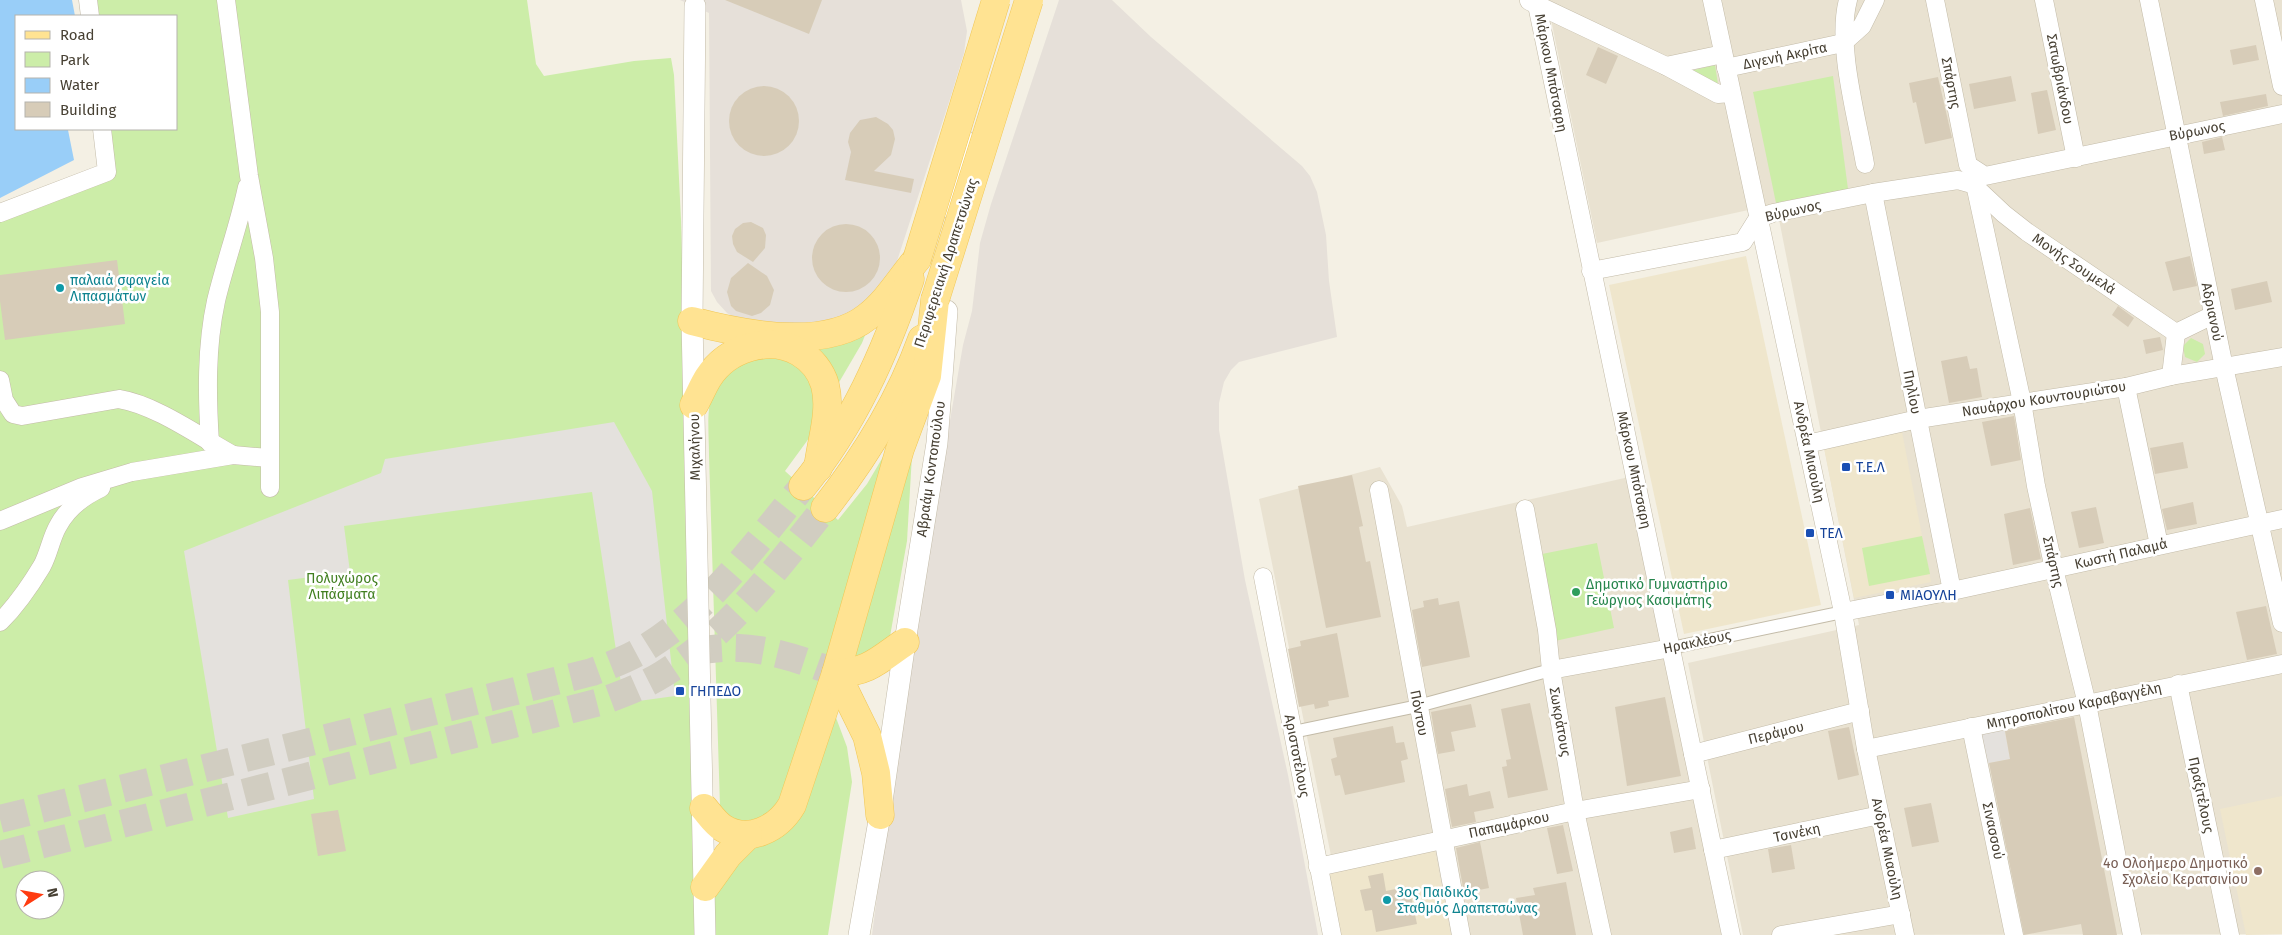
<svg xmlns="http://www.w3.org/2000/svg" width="2282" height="935" font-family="'Fira Sans',sans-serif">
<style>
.residential{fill:#e9e2d1}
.industrial{fill:#e6e0d9}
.education{fill:#efe6cc}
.green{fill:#cceda8;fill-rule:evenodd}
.parking{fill:#e4e1dd}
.water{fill:#99cef8}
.building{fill:#d7ccb8}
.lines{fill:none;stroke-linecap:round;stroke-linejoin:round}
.primary-tunnel{stroke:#d1cdc1;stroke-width:28;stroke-dasharray:28 14;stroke-linecap:butt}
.pedestrian-casing{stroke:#c3bba8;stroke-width:14}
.minor-casing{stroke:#c3bba8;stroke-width:19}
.tertiary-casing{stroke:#c3bba8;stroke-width:22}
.primary-casing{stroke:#f1c755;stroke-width:29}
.pedestrian{stroke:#fff;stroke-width:12}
.minor{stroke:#fff;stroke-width:18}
.tertiary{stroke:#fff;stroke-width:21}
.primary{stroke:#ffe392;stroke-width:28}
.primary-bridge-casing{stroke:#f1c755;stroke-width:29;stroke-linecap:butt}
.primary-bridge{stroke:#ffe392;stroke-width:28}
.culture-dot{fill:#0f9aa8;stroke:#fff;stroke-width:2}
.transit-dot{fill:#1a4fb4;stroke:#fff;stroke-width:2}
.leisure-dot{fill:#2e9e5b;stroke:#fff;stroke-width:2}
.education-dot{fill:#8d6e63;stroke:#fff;stroke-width:2}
.labels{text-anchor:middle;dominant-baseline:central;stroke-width:5;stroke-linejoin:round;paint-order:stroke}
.street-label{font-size:14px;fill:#474033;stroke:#fff}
.culture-label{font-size:14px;fill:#0d838f;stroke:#fff;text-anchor:start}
.transit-label{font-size:14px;fill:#164399;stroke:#fff;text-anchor:start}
.park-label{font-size:14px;fill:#417f20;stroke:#fff}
.leisure-label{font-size:14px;fill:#27864d;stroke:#fff;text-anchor:start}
.education-label{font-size:14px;fill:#785e54;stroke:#fff;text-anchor:end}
</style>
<rect width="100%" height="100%" fill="#f4f0e4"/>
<g class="residential">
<polygon points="1547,0 2282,0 2282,934 1743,935 1688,663 1859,625 1776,204 1597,243"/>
<polygon points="1380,467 1402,506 1407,527 1629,477 1723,935 1347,935 1259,499"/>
</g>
<g class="industrial">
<polygon points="680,0 961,0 967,31 964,53 951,96 897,261 883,289 869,305 826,323 757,324 739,321 727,313 717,302 711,291 709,13"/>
<polygon points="1059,0 1112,0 1151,37 1302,166 1310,176 1317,192 1326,235 1329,281 1337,337 1239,362 1231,370 1224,382 1219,403 1219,430 1245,580 1288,775 1318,935 872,935 884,843 938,490 963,345 972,311 980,243 991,204"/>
</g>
<g class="education">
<polygon points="1746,256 1821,605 1684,634 1609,285"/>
<polygon points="1902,432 1931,582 1854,598 1824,448"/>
<polygon points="2282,796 2282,934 2246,935 2220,809"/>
<polygon points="1435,850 1451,935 1340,935 1328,871"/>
</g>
<g class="green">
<path d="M85 0H527L536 64 544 76 634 61 671 58 674 75 681 220 698 935H0V218L103 168 99 129H176V16H86ZM25 880H55V910H25Z"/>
<polygon points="1715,65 1718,84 1693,71 1694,70"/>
<polygon points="1833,76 1848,189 1776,203 1753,92"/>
<polygon points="871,320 862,343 831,396 814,346"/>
<polygon points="2191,338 2203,344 2205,354 2197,362 2185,357 2183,346"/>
<path d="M764 355 794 362 814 381 815 430 785 471 838 520 867 484 890 445 792 786 769 823 732 822 720 806 709 455C709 425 702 382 734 365 744 361 755 358 764 355Z"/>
<polygon points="912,455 907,541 889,642 853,659"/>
<polygon points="1922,536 1930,574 1869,586 1862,548"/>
<polygon points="1597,543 1614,628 1555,641 1537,555"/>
<polygon points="835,715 847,747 852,782 828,935 710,935 715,880 759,839"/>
</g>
<g class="parking">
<polygon points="614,422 652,491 675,696 624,703 592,492 344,526 350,572 288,580 314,799 228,818 184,551 381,473 385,459"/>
<polygon points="2003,722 2010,759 1984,764 1977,727"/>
</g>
<polygon class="water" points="0,0 72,0 75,16 16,16 16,129 70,129 68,130 74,160 0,198"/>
<g class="building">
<polygon points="725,0 822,0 809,34"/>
<polygon points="2256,45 2259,60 2233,65 2230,50"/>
<polygon points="1598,47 1618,56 1606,84 1586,75"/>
<polygon points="2011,76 2016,101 1974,109 1969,84"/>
<polygon points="1938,77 1952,138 1925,144 1916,102 1913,103 1909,83"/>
<circle cx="764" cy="121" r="35"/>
<polygon points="2047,90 2056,130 2038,134 2031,93"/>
<polygon points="2266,94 2268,106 2223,116 2220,102"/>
<polygon points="876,117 888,124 893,130 895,139 891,155 874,171 914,179 911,193 845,180 851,152 848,142 850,133 860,120"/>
<polygon points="2222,137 2225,150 2204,154 2202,142"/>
<polygon points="751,222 763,228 766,235 765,248 753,262 737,252 733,244 732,236 735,229 743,223"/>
<circle cx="846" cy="258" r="34"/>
<polygon points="2190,256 2197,286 2173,291 2165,262"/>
<polygon points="117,260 125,324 5,340 0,301 0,275"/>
<polygon points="748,263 767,276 774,290 770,305 761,313 752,316 736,311 731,306 727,292 731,278"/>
<polygon points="2267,281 2272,302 2235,310 2231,289"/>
<polygon points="2118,306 2134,318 2128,327 2112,315"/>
<polygon points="2160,337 2163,350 2146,354 2143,340"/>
<polygon points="1967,356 1970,369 1977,368 1982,397 1949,403 1941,361"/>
<polygon points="2014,416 2021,460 1991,466 1982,422"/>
<polygon points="2183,442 2188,468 2155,474 2150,448"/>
<polygon points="1352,475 1363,526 1359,527 1366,562 1370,561 1381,617 1326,628 1298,486"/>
<polygon points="2193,502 2197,524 2167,530 2162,509"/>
<polygon points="2096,507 2104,543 2079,548 2071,512"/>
<polygon points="2030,508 2041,559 2013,565 2004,514"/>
<polygon points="1438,598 1439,605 1459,601 1470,657 1422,667 1412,610 1424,607 1423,601"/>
<polygon points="2266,606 2277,654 2247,660 2236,612"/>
<polygon points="1337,633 1349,697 1328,701 1329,706 1315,709 1314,704 1299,707 1288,649 1301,646 1300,641"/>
<polygon points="1665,697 1681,776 1627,786 1615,707"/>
<polygon points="1530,703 1548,790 1508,798 1502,767 1507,766 1506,760 1511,759 1501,709"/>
<polygon points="1471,704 1476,727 1451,732 1455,751 1438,754 1431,712"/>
<polygon points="2074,717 2117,935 2083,935 2081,924 2024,935 1989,763 2010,759 2005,731"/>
<polygon points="1393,726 1396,743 1404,742 1408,759 1401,761 1405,782 1345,795 1340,775 1335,776 1331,759 1337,757 1333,738"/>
<polygon points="1849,727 1859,775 1838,780 1828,731"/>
<polygon points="1467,784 1469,796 1490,791 1494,808 1474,812 1476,822 1452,827 1445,789"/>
<polygon points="1931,803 1939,842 1912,847 1904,808"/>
<polygon points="338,810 346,851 318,856 311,814"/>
<polygon points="1563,825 1573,871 1557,874 1547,828"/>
<polygon points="1692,827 1696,849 1674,853 1670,832"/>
<polygon points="1480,842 1489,888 1464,893 1456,848"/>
<polygon points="1791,845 1795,869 1772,873 1768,849"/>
<polygon points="1383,873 1386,891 1409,886 1417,924 1376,932 1372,910 1365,911 1360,890 1371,888 1368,876"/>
<polygon points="1566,882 1576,935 1523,935 1516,898 1535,895 1533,888"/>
</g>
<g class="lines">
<g class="primary-tunnel">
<path d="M694 652C745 640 789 655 836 673"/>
<path d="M0 819 592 672C611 665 630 658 647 647 711 607 756 543 803 486"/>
<path d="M0 855 600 702C622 694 644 686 663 674 730 633 776 568 825 508"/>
</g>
<defs>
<g id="pedestrian">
<polyline points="1671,648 1843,612"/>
<polyline points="1293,732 1418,706 1551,670"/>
</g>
<g id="minor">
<polyline points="88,0 90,16"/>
<polyline points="226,0 249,176 264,258 270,312 270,488"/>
<polyline points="1712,0 1843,612 1866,749 1905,935"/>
<path d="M1848 0C1836 45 1857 117 1865 164"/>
<polyline points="1935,0 1968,165 1985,176 2282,114"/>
<polyline points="2044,0 2076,158"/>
<polyline points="2149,0 2224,367 2282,623"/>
<polyline points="2264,0 2282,86"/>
<polyline points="1529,1 1666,66 1718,94 1731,93"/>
<path d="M1537 5C1599 315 1667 625 1731 935"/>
<polyline points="1666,66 1723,54"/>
<polyline points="1726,68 1843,43 1862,26 1875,0"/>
<polyline points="1976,189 2022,402 2036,486 2054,569 2087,704 2132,935"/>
<polyline points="1873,193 1952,591"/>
<polyline points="0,213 107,172 102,129"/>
<polyline points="1591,271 1743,242 1758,218 1773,213 1873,193 1958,180 1972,184 2004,214 2027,232 2176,333 2213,315"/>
<polyline points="2171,376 2176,333"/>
<path d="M0 380 4 400 13 414 22 416 119 399C156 405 200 437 233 455"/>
<polyline points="2126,387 2159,545"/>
<path d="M210 443C207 396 206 347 216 301 225 263 239 225 247 187"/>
<polyline points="1807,444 1918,419 2126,387 2171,376 2282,357"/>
<polyline points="1379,490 1461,935"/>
<polyline points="1525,509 1547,630 1551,670 1575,811 1602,935"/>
<polyline points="0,521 82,487 132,472 233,455 269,458"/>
<polyline points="1263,577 1332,935"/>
<polyline points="1843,612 1952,591 2282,519"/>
<path d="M0 622C16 606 30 586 42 566 49 553 51 538 58 526 67 509 84 496 101 488"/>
<polyline points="1551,670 1671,648"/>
<polyline points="2178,684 2230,935"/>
<polyline points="1971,727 2014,935"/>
<polyline points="1866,749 2282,664"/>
<polyline points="1693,754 1860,711"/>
<polyline points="1713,850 1880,815"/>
<polyline points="1318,867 1575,811 1701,789"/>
<polyline points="1781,935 1901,914"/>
</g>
<g id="tertiary">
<polyline points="695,6 692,321 705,935"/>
<polyline points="954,211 963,139"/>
<polyline points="859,935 880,815 905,642 937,443 947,311"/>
</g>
<g id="primary">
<path d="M692 321C741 334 824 351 867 317 887 302 901 278 917 259"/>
<path d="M694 405C699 396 703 386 708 378 727 348 769 335 799 352 811 359 821 371 825 385 832 412 821 441 818 468"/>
<path d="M803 486C853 425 885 353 910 279"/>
<path d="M825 508C865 457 900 400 922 339"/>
<path d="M704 808C710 815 715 823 723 828 748 844 778 829 792 805L836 673 900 449 927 376 935 300"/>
<path d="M880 815 876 773 867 736 836 673C868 673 880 659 905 642"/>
<polyline points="705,887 728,855 748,835"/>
</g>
</defs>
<use href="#pedestrian" class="pedestrian-casing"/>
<use href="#minor" class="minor-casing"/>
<use href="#tertiary" class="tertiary-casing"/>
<use href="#primary" class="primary-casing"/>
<use href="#pedestrian" class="pedestrian"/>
<use href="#minor" class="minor"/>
<use href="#tertiary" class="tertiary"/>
<use href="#primary" class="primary"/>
<defs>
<g id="primary-bridge">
<polyline points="917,259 996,0"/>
<polyline points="935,300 1029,0"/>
</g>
</defs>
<use href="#primary-bridge" class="primary-bridge-casing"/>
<use href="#primary-bridge" class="primary-bridge"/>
</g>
<g class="culture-dot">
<circle cx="60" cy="288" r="5"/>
<circle cx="1387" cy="900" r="5"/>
</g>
<g class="transit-dot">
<rect x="1841" y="462" width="10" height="10" rx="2.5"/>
<rect x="1805" y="528" width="10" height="10" rx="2.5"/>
<rect x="1885" y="590" width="10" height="10" rx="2.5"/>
<rect x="675" y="686" width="10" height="10" rx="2.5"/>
</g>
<circle class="leisure-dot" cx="1576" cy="592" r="5"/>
<circle class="education-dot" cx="2258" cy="871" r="5"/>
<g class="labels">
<g class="street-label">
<text transform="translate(1785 56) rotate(-12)">Διγενή Ακρίτα</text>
<text transform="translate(1551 73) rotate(79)">Μάρκου Μπότσαρη</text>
<text transform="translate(2060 79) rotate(79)">Σατωβριάνδου</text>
<text transform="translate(1951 83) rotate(79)">Σπάρτης</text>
<text transform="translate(2197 131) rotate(-11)">Βύρωνος</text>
<text transform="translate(1793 211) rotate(-13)">Βύρωνος</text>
<text transform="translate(946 263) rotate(-72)">Περιφερειακή Δραπετσώνας</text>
<text transform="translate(2074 264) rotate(34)">Μονής Σουμελά</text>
<text transform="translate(2212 312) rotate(78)">Αδριανού</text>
<text transform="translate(1912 392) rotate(79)">Πηλίου</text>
<text transform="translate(2044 399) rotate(-9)">Ναυάρχου Κουντουριώτου</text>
<text transform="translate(695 447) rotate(-91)">Μιχαλήνου</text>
<text transform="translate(1809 452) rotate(78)">Ανδρέα Μιαούλη</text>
<text transform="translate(931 469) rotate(-82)">Αβραάμ Κοντοπούλου</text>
<text transform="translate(1634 470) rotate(78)">Μάρκου Μπότσαρη</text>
<text transform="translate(2121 554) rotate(-13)">Κωστή Παλαμά</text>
<text transform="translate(2053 562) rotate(77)">Σπάρτης</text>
<text transform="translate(1697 642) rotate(-12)">Ηρακλέους</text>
<text transform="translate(2074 706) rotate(-12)">Μητροπολίτου Καραβαγγέλη</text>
<text transform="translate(1419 713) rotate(79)">Πόντου</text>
<text transform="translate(1560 722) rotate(80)">Σωκράτους</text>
<text transform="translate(1776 733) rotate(-14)">Περάμου</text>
<text transform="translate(1297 756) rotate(79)">Αριστοτέλους</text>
<text transform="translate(2201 795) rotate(78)">Πραξιτέλους</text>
<text transform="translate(1509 825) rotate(-12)">Παπαμάρκου</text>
<text transform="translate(1993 831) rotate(78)">Σινασσού</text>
<text transform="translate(1797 833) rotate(-12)">Τσινέκη</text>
<text transform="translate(1887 849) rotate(78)">Ανδρέα Μιαούλη</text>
</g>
<g class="culture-label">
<text x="70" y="280">παλαιά σφαγεία<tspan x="70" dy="16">Λιπασμάτων</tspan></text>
<text x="1397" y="892">3ος Παιδικός<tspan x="1397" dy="16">Σταθμός Δραπετσώνας</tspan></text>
</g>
<g class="transit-label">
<text x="1856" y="467">Τ.Ε.Λ</text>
<text x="1820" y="533">ΤΕΛ</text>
<text x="1900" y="595">ΜΙΑΟΥΛΗ</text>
<text x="690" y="691">ΓΗΠΕΔΟ</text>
</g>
<g class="park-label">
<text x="342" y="578">Πολυχώρος<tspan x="342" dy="16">Λιπάσματα</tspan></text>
</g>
<g class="leisure-label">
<text x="1586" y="584">Δημοτικό Γυμναστήριο<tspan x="1586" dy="16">Γεώργιος Κασιμάτης</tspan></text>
</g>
<g class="education-label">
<text x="2248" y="863">4o Ολοήμερο Δημοτικό<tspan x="2248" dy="16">Σχολείο Κερατσινίου</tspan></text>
</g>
</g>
<rect x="15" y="15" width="162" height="115" fill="#ffffff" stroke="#b5b3ad"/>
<rect x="25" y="31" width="25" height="8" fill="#ffe392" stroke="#b5b3ad"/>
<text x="60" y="40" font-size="15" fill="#474033">Road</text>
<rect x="25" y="52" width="25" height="15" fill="#cceda8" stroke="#b5b3ad"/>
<text x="60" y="65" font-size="15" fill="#474033">Park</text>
<rect x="25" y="78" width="25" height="15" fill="#99cef8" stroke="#b5b3ad"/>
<text x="60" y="90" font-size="15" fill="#474033">Water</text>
<rect x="25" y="102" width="25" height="15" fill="#d7ccb8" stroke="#b5b3ad"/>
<text x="60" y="115" font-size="15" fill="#474033">Building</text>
<g transform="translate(40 895) rotate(79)"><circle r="24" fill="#ffffff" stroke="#b5b3ad"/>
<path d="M0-4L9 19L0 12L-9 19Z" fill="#ff3b10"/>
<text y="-8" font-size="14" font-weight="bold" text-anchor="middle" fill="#474033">N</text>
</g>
</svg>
